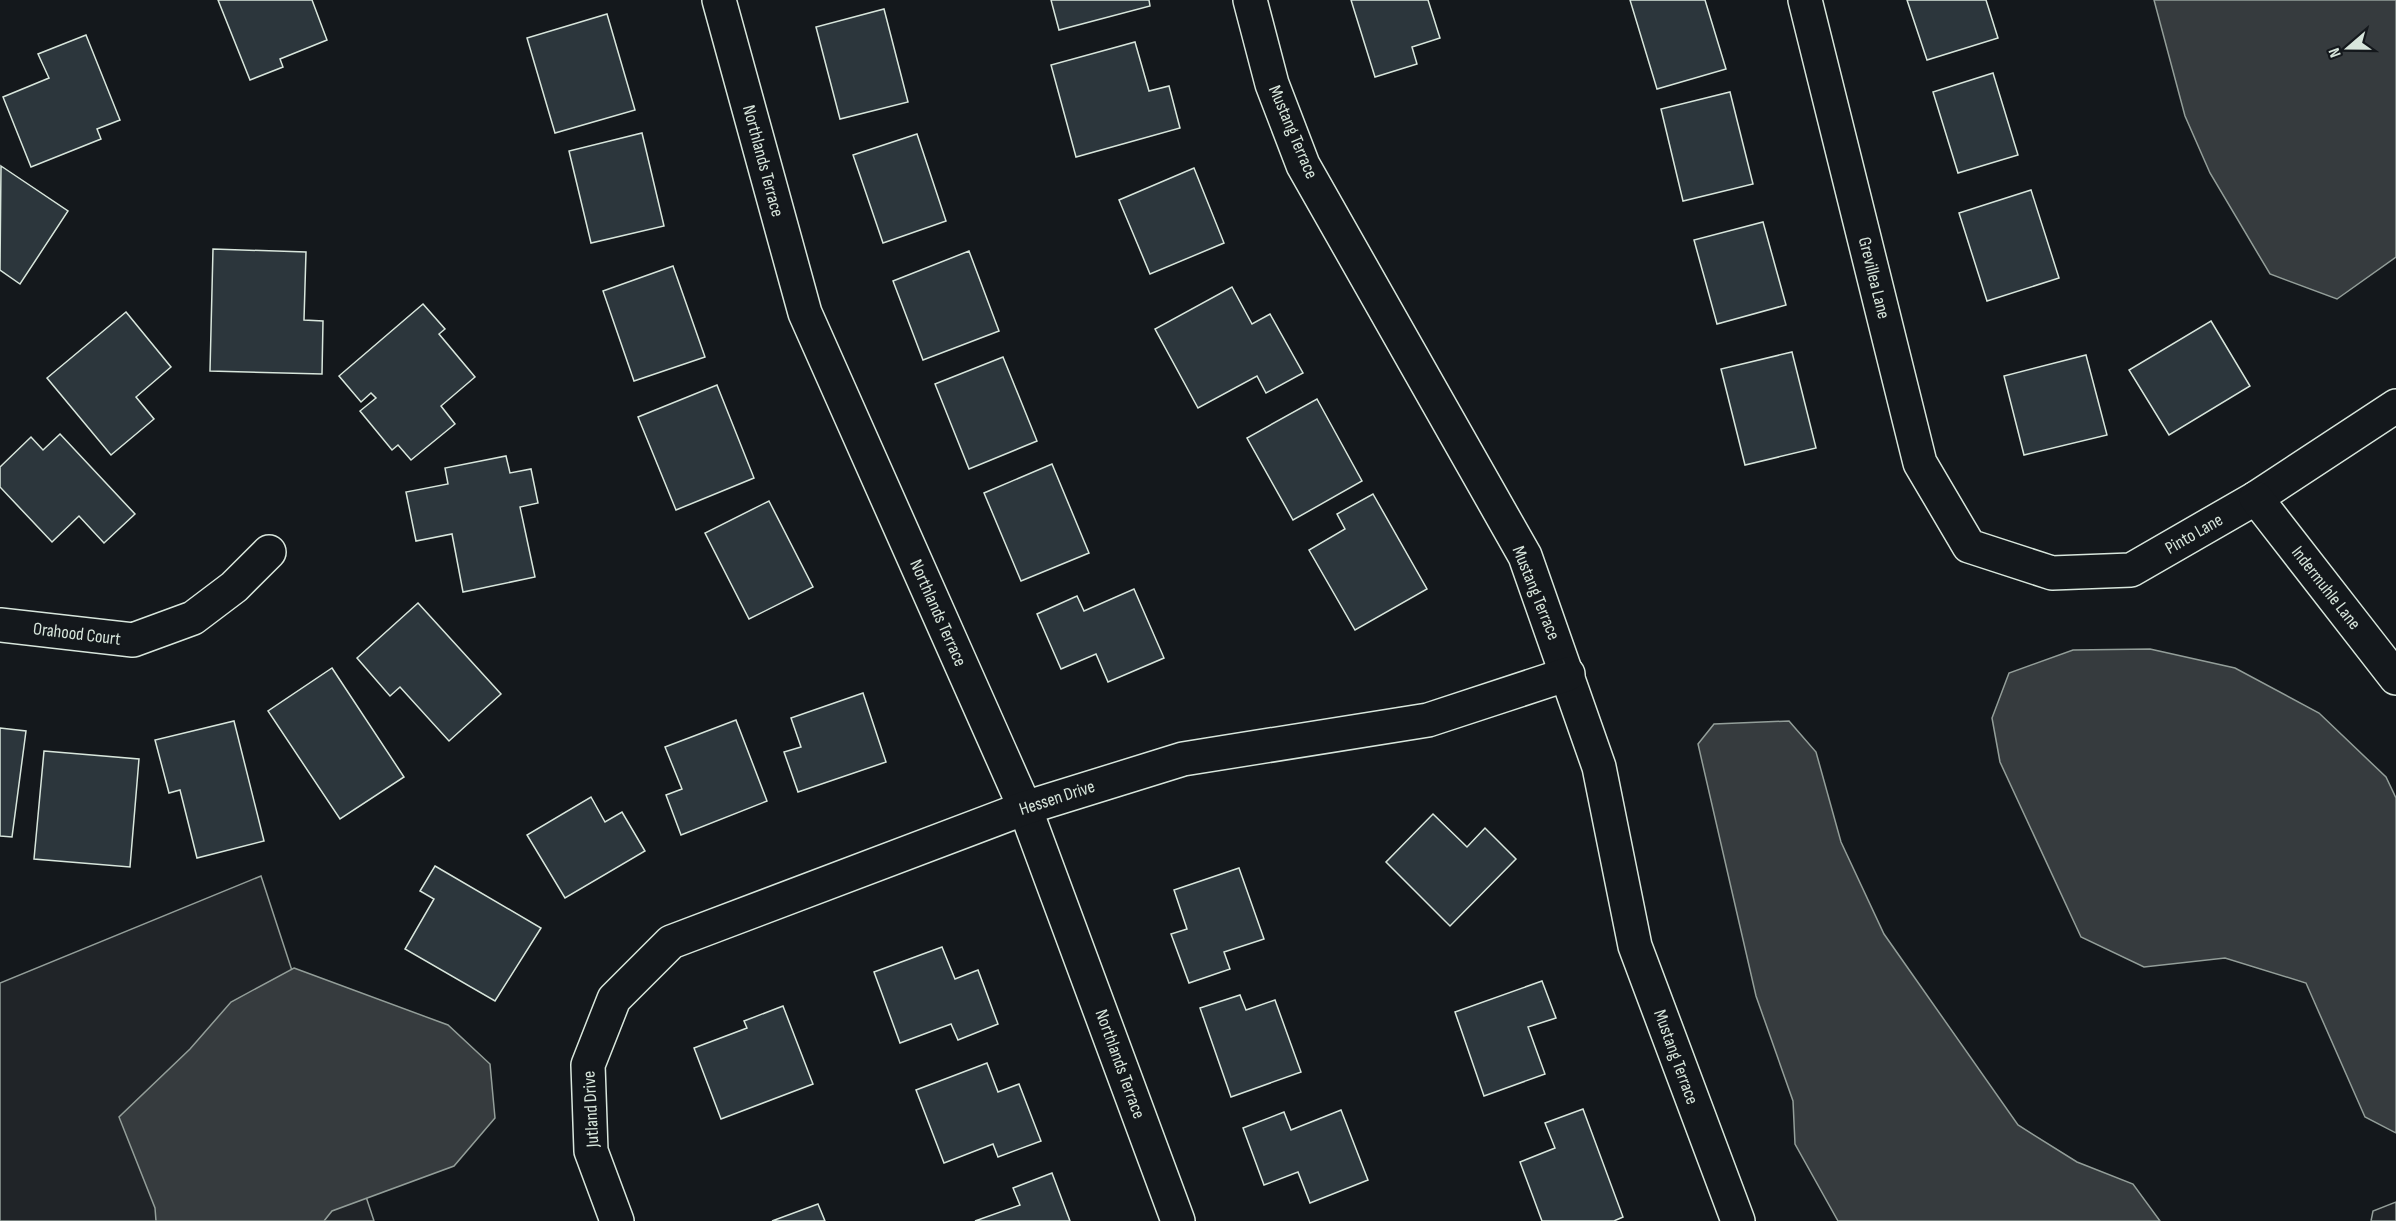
<svg xmlns="http://www.w3.org/2000/svg" width="2396" height="1221" font-family="'Sofia Sans Condensed',sans-serif">
<style>
.green{fill:#202428;stroke:#939e99;stroke-width:1.5}
.water{fill:#363b3e;stroke:#939e99;stroke-width:1.5}
.building{fill:#2c363c;stroke:#d8e6dc;stroke-width:1.5}
.lines{fill:none;stroke-linecap:round;stroke-linejoin:round}
.minor-casing{stroke:#d8e6dc;stroke-width:36}
.minor{stroke:#14181c;stroke-width:33}
.labels{text-anchor:middle;dominant-baseline:central;stroke-width:4.5;stroke-linejoin:round;paint-order:stroke}
.street-label{font-size:18px;fill:#d8e6dc;stroke:#14181c}
</style>
<rect width="100%" height="100%" fill="#14181c"/>
<g class="green">
<polygon points="261,876 374,1221 0,1221 0,983"/>
<polygon points="2396,1202 2396,1221 2371,1221 2373,1211"/>
</g>
<g class="water">
<polygon points="2154,0 2396,0 2396,257 2337,299 2270,274 2210,173 2185,116"/>
<polygon points="2150,649 2235,668 2319,713 2386,777 2396,798 2396,1133 2365,1117 2306,983 2225,958 2144,967 2081,937 2000,762 1992,718 2009,673 2073,650"/>
<polygon points="1789,721 1816,752 1841,842 1884,934 2018,1125 2077,1162 2133,1184 2160,1221 1838,1221 1795,1144 1793,1101 1756,996 1698,744 1714,724"/>
<polygon points="294,968 448,1025 490,1064 495,1118 454,1166 332,1211 324,1221 156,1221 155,1208 119,1117 190,1049 231,1002"/>
</g>
<g class="building">
<polygon points="218,0 312,0 327,40 280,59 283,67 250,80"/>
<polygon points="1051,0 1149,0 1150,6 1059,30"/>
<polygon points="1351,0 1428,0 1440,38 1412,47 1417,64 1375,77"/>
<polygon points="1630,0 1705,0 1726,69 1657,89"/>
<polygon points="1907,0 1986,0 1998,38 1927,60"/>
<polygon points="884,9 908,102 840,119 816,27"/>
<polygon points="607,14 635,110 555,133 527,38"/>
<polygon points="86,35 120,120 97,129 101,139 31,167 3,97 49,78 38,54"/>
<polygon points="1135,42 1149,91 1169,86 1180,128 1076,157 1051,65"/>
<polygon points="1993,73 2018,155 1958,173 1933,92"/>
<polygon points="1730,92 1753,184 1683,201 1661,109"/>
<polygon points="642,133 664,226 591,243 569,151"/>
<polygon points="917,134 946,221 883,243 853,155"/>
<polygon points="1,166 68,211 20,284 0,270"/>
<polygon points="1194,168 1224,243 1150,274 1119,200"/>
<polygon points="2031,190 2059,278 1987,301 1959,213"/>
<polygon points="1763,222 1786,305 1717,324 1694,240"/>
<polygon points="213,249 306,252 304,320 323,321 322,374 210,371"/>
<polygon points="969,251 999,331 923,360 893,281"/>
<polygon points="673,266 705,357 634,381 603,291"/>
<polygon points="1232,287 1252,324 1270,314 1303,373 1266,393 1257,376 1198,408 1155,329"/>
<polygon points="423,304 445,329 439,334 475,377 441,406 455,424 411,460 398,445 392,450 360,411 376,398 371,393 361,402 339,376"/>
<polygon points="126,312 171,367 136,397 154,419 111,455 47,378"/>
<polygon points="2211,321 2250,386 2169,435 2129,370"/>
<polygon points="1792,352 1816,448 1745,465 1721,369"/>
<polygon points="2086,355 2107,435 2024,455 2004,376"/>
<polygon points="1003,357 1037,441 969,469 935,384"/>
<polygon points="717,385 754,478 676,510 638,417"/>
<polygon points="1317,399 1362,481 1293,520 1247,438"/>
<polygon points="60,434 135,514 104,543 79,516 52,542 0,487 0,467 31,437 43,450"/>
<polygon points="506,456 510,473 531,469 538,503 520,507 535,577 463,592 452,534 416,541 406,492 448,484 445,468"/>
<polygon points="1052,464 1089,553 1021,581 984,493"/>
<polygon points="1373,494 1427,589 1355,630 1309,550 1345,529 1337,514"/>
<polygon points="769,501 813,587 749,619 705,533"/>
<polygon points="1134,589 1164,658 1108,682 1096,654 1061,669 1037,614 1077,596 1084,611"/>
<polygon points="418,603 501,694 449,741 400,687 390,696 357,658"/>
<polygon points="332,668 404,777 340,819 268,711"/>
<polygon points="863,693 886,762 798,792 784,752 801,747 791,718"/>
<polygon points="736,720 767,801 681,835 666,795 682,789 665,747"/>
<polygon points="234,721 264,841 197,858 180,790 169,793 155,740"/>
<polygon points="0,728 26,731 12,837 0,836"/>
<polygon points="44,751 139,759 130,867 34,859"/>
<polygon points="591,797 605,822 622,812 645,851 565,898 527,835"/>
<polygon points="1433,814 1467,847 1485,828 1516,859 1450,926 1386,862"/>
<polygon points="435,866 541,928 495,1001 405,949 434,899 420,891"/>
<polygon points="1239,868 1264,939 1224,952 1230,969 1189,983 1171,934 1187,929 1174,890"/>
<polygon points="942,947 955,979 978,970 998,1024 958,1040 951,1024 900,1043 874,972"/>
<polygon points="1542,981 1556,1018 1528,1027 1545,1074 1484,1096 1455,1012"/>
<polygon points="1240,995 1246,1010 1275,1000 1301,1072 1231,1097 1200,1008"/>
<polygon points="783,1006 813,1084 721,1119 694,1048 747,1028 744,1021"/>
<polygon points="987,1063 998,1092 1019,1084 1041,1141 998,1157 993,1144 944,1163 916,1090"/>
<polygon points="1583,1109 1623,1217 1614,1221 1542,1221 1520,1162 1555,1148 1545,1123"/>
<polygon points="1341,1110 1368,1180 1310,1203 1298,1172 1264,1185 1243,1128 1284,1112 1291,1130"/>
<polygon points="1052,1173 1070,1221 975,1221 1020,1205 1013,1188"/>
<polygon points="818,1204 825,1221 772,1221"/>
</g>
<g class="lines">
<defs>
<g id="minor">
<polyline points="719,0 805,313 1025,808 1178,1221"/>
<polyline points="1250,0 1272,84 1303,165 1525,556 1599,767 1635,946 1738,1221"/>
<polyline points="1805,0 1920,463 1969,546 2052,573 2131,570 2256,498 2396,406"/>
<polyline points="2256,498 2396,678"/>
<polyline points="0,625 133,640 193,618 234,587 269,552"/>
<polyline points="617,1221 591,1151 588,1065 614,999 671,942 1025,808 1183,759 1428,720 1568,674"/>
</g>
</defs>
<use href="#minor" class="minor-casing"/>
<use href="#minor" class="minor"/>
</g>
<g class="labels">
<g class="street-label">
<text transform="translate(1293 132) rotate(67)">Mustang Terrace</text>
<text transform="translate(763 161) rotate(75)">Northlands Terrace</text>
<text transform="translate(1874 278) rotate(76)">Grevillea Lane</text>
<text transform="translate(2194 534) rotate(-30)">Pinto Lane</text>
<text transform="translate(2326 588) rotate(52)">Indermuhle Lane</text>
<text transform="translate(1536 593) rotate(68)">Mustang Terrace</text>
<text transform="translate(938 613) rotate(66)">Northlands Terrace</text>
<text transform="translate(77 634) rotate(7)">Orahood Court</text>
<text transform="translate(1057 798) rotate(-18)">Hessen Drive</text>
<text transform="translate(1676 1057) rotate(70)">Mustang Terrace</text>
<text transform="translate(1120 1064) rotate(70)">Northlands Terrace</text>
<text transform="translate(591 1109) rotate(-93)">Jutland Drive</text>
</g>
</g>
<g transform="translate(2348 48) rotate(250)" stroke="#14181c" stroke-width="4.5" paint-order="stroke">
<path d="M0-4.5L10 22L0 15L-10 22Z" fill="#d8e6dc"/>
<text y="-9" font-size="16" font-weight="bold" text-anchor="middle" fill="#d8e6dc">N</text>
</g>
</svg>
